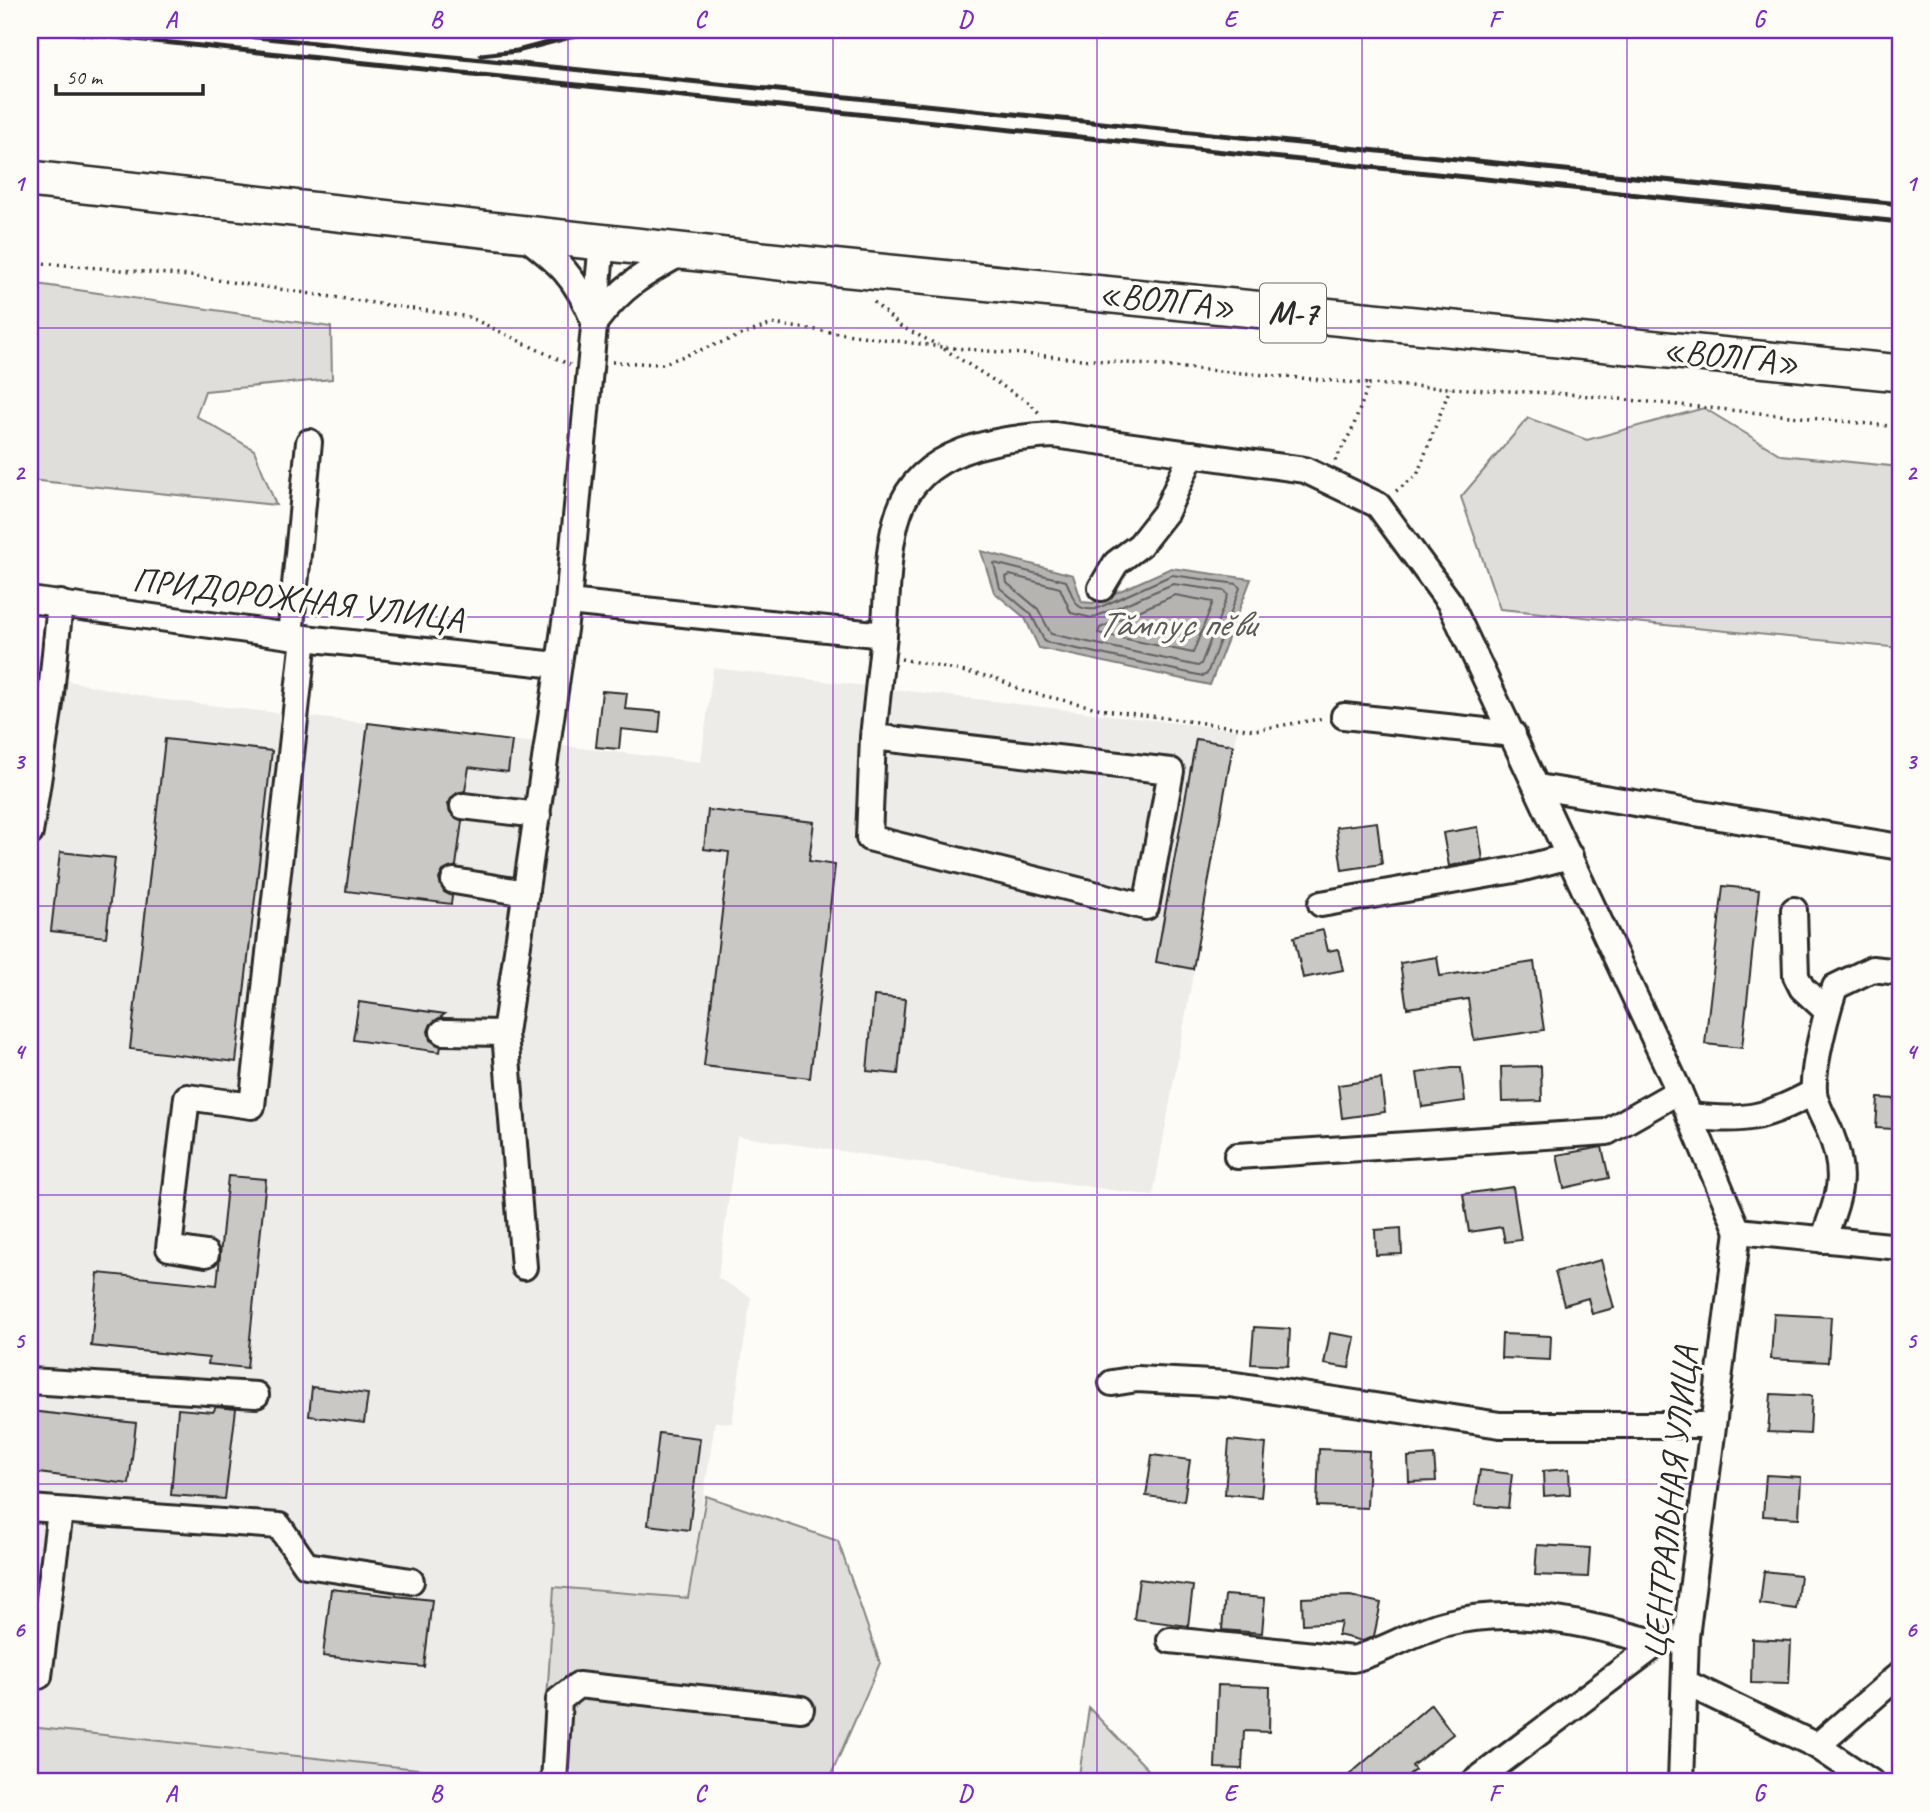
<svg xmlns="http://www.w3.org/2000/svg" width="1930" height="1812" font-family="Caveat,sans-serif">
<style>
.built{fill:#edece8}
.green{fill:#dfdeda;stroke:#858482;stroke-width:2}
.water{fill:#b5b4b1;stroke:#7e7d7b;stroke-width:2}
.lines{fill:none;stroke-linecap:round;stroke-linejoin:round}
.shore{stroke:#626261;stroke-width:2}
.building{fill:#c9c8c4;stroke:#2b2b2b;stroke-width:2}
.minor-casing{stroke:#2b2b2b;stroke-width:30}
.highway-casing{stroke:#2b2b2b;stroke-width:40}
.path{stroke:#2b2b2b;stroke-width:3.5;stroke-dasharray:2 5;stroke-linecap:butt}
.minor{stroke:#fdfcf7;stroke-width:24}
.highway{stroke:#fdfcf7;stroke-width:35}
.rail{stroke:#2b2b2b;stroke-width:5}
.grid{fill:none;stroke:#7b2cbf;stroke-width:2;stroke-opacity:0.55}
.labels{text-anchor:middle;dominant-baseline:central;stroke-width:7;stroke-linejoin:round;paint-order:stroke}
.shield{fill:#fdfcf7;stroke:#6a6a68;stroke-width:2}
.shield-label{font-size:33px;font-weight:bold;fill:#2b2b2b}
.street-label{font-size:35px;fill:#2b2b2b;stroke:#fdfcf7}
.water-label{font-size:37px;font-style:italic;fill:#5b5b5a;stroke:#fdfcf7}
.neatline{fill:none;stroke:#7b2cbf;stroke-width:2.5}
.grid-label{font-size:23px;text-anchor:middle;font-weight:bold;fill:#7b2cbf}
</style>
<rect width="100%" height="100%" fill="#fdfcf7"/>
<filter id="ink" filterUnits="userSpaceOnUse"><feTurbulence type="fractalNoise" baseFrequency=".0143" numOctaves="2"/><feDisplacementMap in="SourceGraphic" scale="14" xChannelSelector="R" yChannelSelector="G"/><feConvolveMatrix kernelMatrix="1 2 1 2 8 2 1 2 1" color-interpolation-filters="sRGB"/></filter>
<g filter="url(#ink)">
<polygon class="built" points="713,668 1237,730 1153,1196 737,1136 718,1278 751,1297 732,1423 715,1422 688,1598 542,1782 30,1727 30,673 157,699 701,762"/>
<g class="green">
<polygon points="30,283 331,327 332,379 205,391 196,416 254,450 276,505 30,480"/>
<polygon points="1704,408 1781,455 1900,467 1900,648 1500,609 1461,497 1528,418 1587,440"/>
<polygon points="706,1496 838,1541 880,1663 828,1782 542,1782 554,1587 688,1598"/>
<polygon points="1089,1708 1160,1782 1078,1782"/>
<polygon points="30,1727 538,1782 30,1782"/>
</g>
<polygon class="water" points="981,551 1073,575 1082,602 1093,603 1171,568 1251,579 1210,685 1039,648 1025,618 994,592"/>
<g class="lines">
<g class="shore">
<path d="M994 563 1066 581C1075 598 1072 611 1096 609L1172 575 1237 584 1240 588 1207 674 1203 676 1045 642 1031 614 1000 588Z"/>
<polygon points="1010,575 1060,588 1071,613 1092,618 1173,584 1225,591 1228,595 1201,664 1198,666 1051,634 1038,609 1007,583 1006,577"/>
<polygon points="1175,595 1213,602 1193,653 1098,633 1100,628"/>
</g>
</g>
<g class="building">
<polygon points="602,691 627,693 625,709 661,712 659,733 621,729 619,749 596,747"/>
<polygon points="368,723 512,741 508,772 469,767 465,791 457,793 448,804 450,812 462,821 456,866 443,871 439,879 444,892 452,896 451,904 346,891"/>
<polygon points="165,739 272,751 236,1062 130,1049"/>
<polygon points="1196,739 1233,745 1193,969 1156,962"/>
<polygon points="708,810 814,822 809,861 835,865 810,1078 704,1066 729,852 704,849"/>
<polygon points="1377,822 1382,864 1342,870 1336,827"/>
<polygon points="1478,827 1483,860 1449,866 1443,833"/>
<polygon points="60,852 115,858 106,937 51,931"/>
<polygon points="1723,886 1759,890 1742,1048 1705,1044"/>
<polygon points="1323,930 1328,951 1338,949 1343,970 1303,978 1294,937"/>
<polygon points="1437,957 1440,976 1534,962 1544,1030 1474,1040 1468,999 1407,1008 1400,963"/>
<polygon points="874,996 905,999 898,1074 867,1071"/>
<polygon points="359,1002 445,1014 431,1024 428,1031 430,1040 441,1046 440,1052 353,1040"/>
<polygon points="1541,1066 1542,1101 1502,1102 1501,1067"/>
<polygon points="1452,1068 1461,1068 1465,1101 1422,1107 1417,1073"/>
<polygon points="1381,1079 1385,1112 1342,1118 1338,1085"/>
<polygon points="1878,1098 1896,1099 1894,1129 1876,1128"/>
<polygon points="1602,1147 1609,1178 1564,1188 1557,1155"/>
<polygon points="228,1176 266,1179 247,1368 208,1364 209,1358 91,1346 98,1273 217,1285"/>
<polygon points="1513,1187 1521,1240 1505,1242 1502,1227 1469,1232 1463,1194"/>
<polygon points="1401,1228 1402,1254 1376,1255 1375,1230"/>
<polygon points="1601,1260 1614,1308 1592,1314 1588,1298 1564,1305 1555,1272"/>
<polygon points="1774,1314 1831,1317 1828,1362 1771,1359"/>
<polygon points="1254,1327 1290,1329 1288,1366 1251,1364"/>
<polygon points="1330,1333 1355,1337 1349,1368 1324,1364"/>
<polygon points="1502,1334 1551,1336 1550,1360 1501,1358"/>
<polygon points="312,1387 368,1394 364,1423 309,1416"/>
<polygon points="1771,1394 1812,1396 1810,1434 1768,1432"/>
<polygon points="216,1407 236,1409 225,1499 171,1495 178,1409 213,1412"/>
<polygon points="30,1411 136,1423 129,1484 30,1472"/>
<polygon points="659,1433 700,1438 689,1530 648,1525"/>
<polygon points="1229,1440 1266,1444 1261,1497 1225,1494"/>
<polygon points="1319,1449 1369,1451 1367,1508 1317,1506"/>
<polygon points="1152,1455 1190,1460 1184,1501 1146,1496"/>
<polygon points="1434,1455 1436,1481 1409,1482 1408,1457"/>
<polygon points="1569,1469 1570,1494 1544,1496 1543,1471"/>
<polygon points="1480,1470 1512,1474 1508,1508 1475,1505"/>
<polygon points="1766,1475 1801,1477 1799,1518 1763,1516"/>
<polygon points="1537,1545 1590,1548 1588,1577 1535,1575"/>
<polygon points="1764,1571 1800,1575 1796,1609 1760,1604"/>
<polygon points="1139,1579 1193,1586 1188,1626 1134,1619"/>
<polygon points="331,1589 432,1600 424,1667 323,1656"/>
<polygon points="1225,1595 1265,1598 1262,1633 1222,1630"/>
<polygon points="1350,1596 1381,1603 1374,1636 1363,1641 1338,1635 1341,1622 1303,1624 1302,1598"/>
<polygon points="1752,1639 1791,1641 1789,1684 1751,1683"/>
<polygon points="1218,1685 1270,1687 1269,1732 1244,1731 1242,1769 1215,1768"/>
<polygon points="1431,1704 1453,1734 1412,1766 1415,1770 1399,1782 1341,1782"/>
</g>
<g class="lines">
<defs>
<g id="minor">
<path d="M522 234C559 262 575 276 593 319"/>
<path d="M595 322C623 285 645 273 685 251"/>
<polyline points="1101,588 1116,563 1140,545 1166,512 1192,454"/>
<polyline points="30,600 304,638 557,665"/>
<path d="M568 602 884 635C888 595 886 550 899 512 920 449 998 438 1054 435L1305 470 1378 505 1450 603 1679 1091 1738 1231"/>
<polyline points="290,636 309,442"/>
<polyline points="1344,716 1513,734"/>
<polyline points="873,737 1171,771 1146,907 869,838 873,737 884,635"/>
<polyline points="1538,787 1900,847"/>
<polyline points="463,806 538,815"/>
<polyline points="30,833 50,704 60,603"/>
<polyline points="454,881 526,893"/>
<polyline points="1321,904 1520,869 1570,856"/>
<polyline points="1794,910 1796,976 1802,988 1827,1011"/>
<polyline points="443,1032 505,1033"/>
<path d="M1689 1116C1746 1122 1764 1119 1814 1092"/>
<polyline points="1237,1156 1607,1132 1679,1091"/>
<polyline points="1738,1231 1900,1247"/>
<path d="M1823 1240C1839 1195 1848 1177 1830 1132 1825 1120 1815 1104 1814 1092 1812 1067 1827 1011 1835 987L1872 969 1900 972"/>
<polyline points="206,1254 169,1248 187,1097 252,1106 304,638"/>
<polyline points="524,1267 505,1033 568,602 602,242"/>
<polyline points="30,1381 256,1395"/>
<polyline points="1112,1383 1137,1379 1229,1384 1500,1425 1712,1425"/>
<polyline points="30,1508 279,1526 306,1565 411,1581"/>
<path d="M1170 1640 1353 1659C1386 1651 1413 1631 1447 1623 1519 1605 1589 1625 1658 1643"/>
<polyline points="39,1676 60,1512"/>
<polyline points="1686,1683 1817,1746 1871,1782"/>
<polyline points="1817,1746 1900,1674"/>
<polyline points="554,1782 559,1700 578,1685 801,1709"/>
<polyline points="1474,1782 1658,1643 1668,1641"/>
<polyline points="1681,1782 1686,1637 1738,1231"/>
</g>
<polyline id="highway" points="30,179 789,263 1900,373"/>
</defs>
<use href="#minor" class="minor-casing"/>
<use href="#highway" class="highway-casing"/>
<g class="path">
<polyline points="30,262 190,276 469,317 570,365"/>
<polyline points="874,302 900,326 938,345"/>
<polyline points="944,349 1031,404 1039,413"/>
<polyline points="612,362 662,364 772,324 942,347 1369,384"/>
<polyline points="1335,461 1352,430 1369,384 1569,394 1900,427"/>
<polyline points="1396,491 1417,475 1450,388"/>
<polyline points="901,659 996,678 1023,691 1106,710 1255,730 1325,718"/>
</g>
<use href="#minor" class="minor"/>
<use href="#highway" class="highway"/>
<g class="rail">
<polyline points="47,30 1900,222"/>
<polyline points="187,30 1900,204"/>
<polyline points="481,55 517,51 597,30"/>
</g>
</g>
</g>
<path class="grid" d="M303 30V1782M568 30V1782M833 30V1782M1097 30V1782M1362 30V1782M1627 30V1782M30 328H1900M30 617H1900M30 906H1900M30 1195H1900M30 1484H1900"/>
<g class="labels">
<rect class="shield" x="1260" y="283.5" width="66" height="59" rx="5"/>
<g class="shield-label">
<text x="1293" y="313">М-7</text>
</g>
<g class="street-label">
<text transform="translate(1167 300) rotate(6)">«ВОЛГА»</text>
<text transform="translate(1731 356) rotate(6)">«ВОЛГА»</text>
<text transform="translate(298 599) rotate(7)">ПРИДОРОЖНАЯ УЛИЦА</text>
<text transform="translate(1670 1503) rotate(-84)">ЦЕНТРАЛЬНАЯ УЛИЦА</text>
</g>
<g class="water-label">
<text x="1176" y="623">Тӑмпуҫ пӗви</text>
</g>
</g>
<rect width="1930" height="1812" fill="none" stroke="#fdfcf7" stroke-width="77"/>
<path d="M56 84v10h147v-10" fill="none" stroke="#2b2b2b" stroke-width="3.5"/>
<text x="66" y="84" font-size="21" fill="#2b2b2b" stroke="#fdfcf7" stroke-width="5" paint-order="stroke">50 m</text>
<rect x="38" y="38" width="1854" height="1735" class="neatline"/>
<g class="grid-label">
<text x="171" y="27">A</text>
<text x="436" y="27">B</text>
<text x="700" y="27">C</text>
<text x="965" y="27">D</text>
<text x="1230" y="27">E</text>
<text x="1494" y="27">F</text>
<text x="1759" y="27">G</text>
<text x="19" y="191">1</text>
<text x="1911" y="191">1</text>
<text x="19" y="480">2</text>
<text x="1911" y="480">2</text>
<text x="19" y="769">3</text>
<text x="1911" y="769">3</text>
<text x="19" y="1059">4</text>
<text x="1911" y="1059">4</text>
<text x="19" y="1348">5</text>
<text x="1911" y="1348">5</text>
<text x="19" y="1637">6</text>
<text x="1911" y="1637">6</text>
<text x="171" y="1801">A</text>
<text x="436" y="1801">B</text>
<text x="700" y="1801">C</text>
<text x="965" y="1801">D</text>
<text x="1230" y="1801">E</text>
<text x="1494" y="1801">F</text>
<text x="1759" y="1801">G</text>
</g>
</svg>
